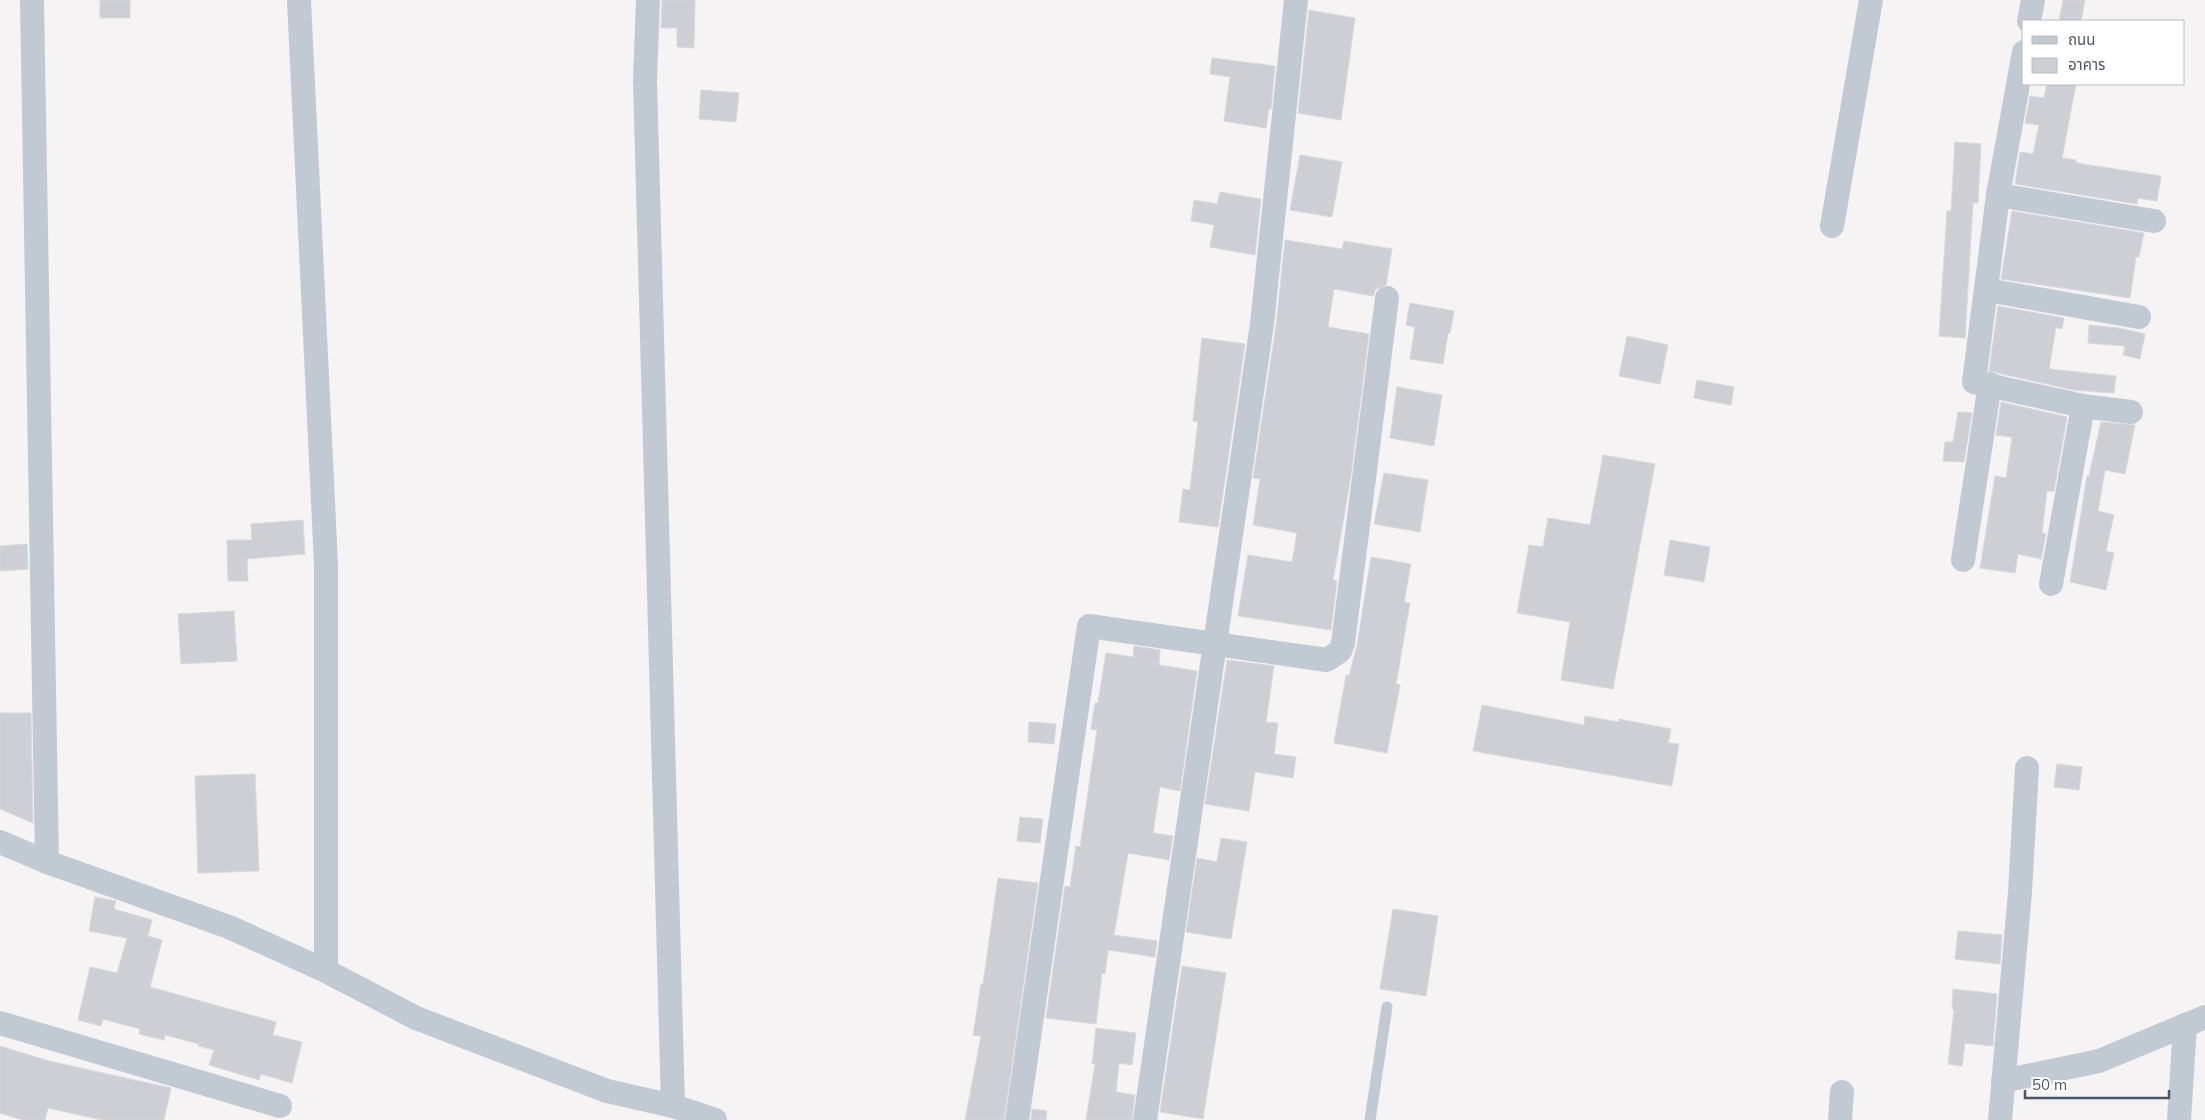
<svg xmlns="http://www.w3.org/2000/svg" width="2205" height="1120" font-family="Mulish,'Noto Sans Thai',sans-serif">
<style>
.building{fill:#cdcfd5;stroke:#d7d9de}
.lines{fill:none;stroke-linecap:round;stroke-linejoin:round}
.service{stroke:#c1cad2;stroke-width:11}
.minor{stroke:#c1cad2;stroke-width:24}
</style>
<rect width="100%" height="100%" fill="#f5f3f3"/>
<g class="building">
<rect x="100" y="0" width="30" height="18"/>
<polygon points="662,0 695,0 694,48 677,47 677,28 661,28"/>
<polygon points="2063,0 2085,0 2081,21 2059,21"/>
<polygon points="1309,10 1355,18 1341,120 1298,113"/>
<polygon points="1212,58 1275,66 1271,109 1269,108 1266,128 1224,121 1230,77 1210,74"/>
<polygon points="2047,84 2076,84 2062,158 2076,160 2076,163 2161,176 2157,201 2138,198 2137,204 2015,184 2020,152 2033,154 2039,125 2025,123 2030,96 2044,98"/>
<polygon points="701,90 739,93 736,122 699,119"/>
<polygon points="1955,142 1981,144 1978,203 1973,203 1965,338 1939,336 1947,211 1951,211"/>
<polygon points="1300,155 1342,162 1332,217 1290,210"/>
<polygon points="1220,192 1261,199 1255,255 1210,247 1214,225 1191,221 1194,200 1217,204"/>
<polygon points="2012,211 2144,233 2139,257 2136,257 2130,298 2001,279"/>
<polygon points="1285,240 1342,249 1344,241 1392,249 1386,285 1376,289 1373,296 1334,289 1328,327 1369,334 1350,482 1333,580 1337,581 1331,630 1238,616 1248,555 1292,562 1297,533 1253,525 1260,479 1253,478 1276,326"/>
<polygon points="1410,303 1454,311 1450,333 1448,333 1443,364 1410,359 1415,327 1406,325"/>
<polygon points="1998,306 2064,318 2062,329 2056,327 2049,369 2116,376 2114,393 2073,390 1989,371"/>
<polygon points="2089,325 2119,328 2145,334 2140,359 2123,355 2125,346 2088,343"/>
<polygon points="1627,336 1668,345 1660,384 1619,376"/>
<polygon points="1202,338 1245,344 1218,527 1179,522 1183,489 1190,490 1198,422 1193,421"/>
<polygon points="1697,380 1734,387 1731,405 1694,398"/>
<polygon points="1397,387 1442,395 1434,446 1390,438"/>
<polygon points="2001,402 2067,417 2054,491 2047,491 2042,533 2046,534 2041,559 2018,554 2015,573 1980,568 1995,476 2006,478 2012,437 1996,435"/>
<polygon points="1958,412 1972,413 1964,462 1943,461 1945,442 1953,442"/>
<polygon points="2101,422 2135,425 2125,474 2105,470 2098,511 2114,515 2106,551 2114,553 2106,590 2070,582 2087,476 2089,476"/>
<polygon points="1603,455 1655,464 1613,689 1561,680 1570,622 1517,613 1529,545 1543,547 1548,518 1590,525"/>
<polygon points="1384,473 1428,480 1420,532 1374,524"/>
<polygon points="303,520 305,554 247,559 248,581 228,581 227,540 252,540 251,524"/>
<polygon points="1670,540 1710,547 1704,582 1664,575"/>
<polygon points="27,544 28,569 0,571 0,546"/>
<polygon points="1371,557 1411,564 1404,602 1410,603 1396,684 1400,685 1387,753 1334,743 1346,675 1349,676 1357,645"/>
<polygon points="234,611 237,661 181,664 178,614"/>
<polygon points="1134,646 1160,650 1159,665 1197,671 1180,791 1160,787 1153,833 1173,836 1169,860 1128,853 1114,935 1157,941 1155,957 1108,950 1105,974 1102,973 1096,1024 1046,1018 1065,886 1070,887 1076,846 1080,847 1097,730 1091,729 1095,703 1098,703 1106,653 1133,657"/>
<polygon points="1227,660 1274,666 1266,722 1278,723 1274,754 1296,757 1293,778 1255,772 1249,811 1205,804"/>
<polygon points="1482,705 1584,725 1585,716 1619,722 1619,719 1671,729 1668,743 1679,744 1672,786 1473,751"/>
<polygon points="0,713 31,713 33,823 0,809"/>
<polygon points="1029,722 1056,724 1054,744 1028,742"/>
<polygon points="2057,764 2082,767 2079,790 2054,787"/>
<polygon points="255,774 259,871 198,873 195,776"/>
<polygon points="1020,817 1043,819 1040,843 1017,841"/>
<polygon points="1221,838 1247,842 1231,939 1186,932 1197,858 1217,862"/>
<polygon points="998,878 1038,883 1004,1120 965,1120 981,1036 973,1035 981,984 983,984"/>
<polygon points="95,897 116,901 114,909 152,920 148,936 162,940 150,987 276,1022 273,1035 302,1042 292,1083 261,1074 259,1080 209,1065 214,1050 198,1046 199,1044 165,1035 164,1040 139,1034 140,1029 103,1019 101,1026 78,1020 90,967 117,973 127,938 89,931"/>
<polygon points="1393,909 1438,916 1426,996 1380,989"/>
<polygon points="1958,931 2002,935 2000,964 1955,959"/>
<polygon points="1182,966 1226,973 1203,1119 1160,1112"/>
<polygon points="1953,989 1997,994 1993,1046 1965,1043 1962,1066 1948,1064 1954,1009 1952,1009"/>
<polygon points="1096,1028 1136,1033 1132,1065 1119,1063 1116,1092 1135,1095 1132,1120 1086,1120 1095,1064 1092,1064"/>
<polygon points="0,1046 49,1061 171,1088 164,1120 102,1120 48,1108 45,1120 22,1120 0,1113"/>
<polygon points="1032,1109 1047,1111 1046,1120 1031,1120"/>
</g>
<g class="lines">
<polyline class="service" points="1370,1120 1387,1007"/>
<g class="minor">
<polyline points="32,0 47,862"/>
<polyline points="299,0 326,565 326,971"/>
<polyline points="2029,21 2033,0"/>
<polyline points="2024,52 1998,195 1974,382 2083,406 2131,412"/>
<polyline points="1998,195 2154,221"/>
<polyline points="1832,226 1871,0"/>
<polyline points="1987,290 2139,317"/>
<polyline points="1963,560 1990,384"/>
<polyline points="2051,584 2083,406"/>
<polyline points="0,842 47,862 229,927 326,971 416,1018 607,1091 673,1106 645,80 648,0"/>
<polyline points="0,1023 280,1106"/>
<polyline points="2003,1081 2099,1061 2205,1017"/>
<polyline points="673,1106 715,1120"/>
<polyline points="1017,1120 1089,626 1327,660 1340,651 1343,643 1387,298"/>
<polyline points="1145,1120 1262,324 1296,0"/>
<polyline points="1840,1120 1842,1092"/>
<polyline points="2000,1120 2020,892 2027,768"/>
<polyline points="2179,1120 2185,1025"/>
</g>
</g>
<rect x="2022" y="20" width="162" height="65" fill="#ffffff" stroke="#b7bbc0"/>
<rect x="2032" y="36" width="25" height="8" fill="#c1cad2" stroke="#b7bbc0"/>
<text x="2068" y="45" font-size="15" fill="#4a5661">ถนน</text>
<rect x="2032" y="58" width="25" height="15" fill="#cdcfd5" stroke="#b7bbc0"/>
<text x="2068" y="70" font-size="15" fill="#4a5661">อาคาร</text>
<path d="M2025 1090v8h144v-8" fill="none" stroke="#4a5661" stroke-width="2.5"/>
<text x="2032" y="1090" font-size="15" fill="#4a5661" stroke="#ffffff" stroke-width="4" paint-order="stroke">50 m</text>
</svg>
